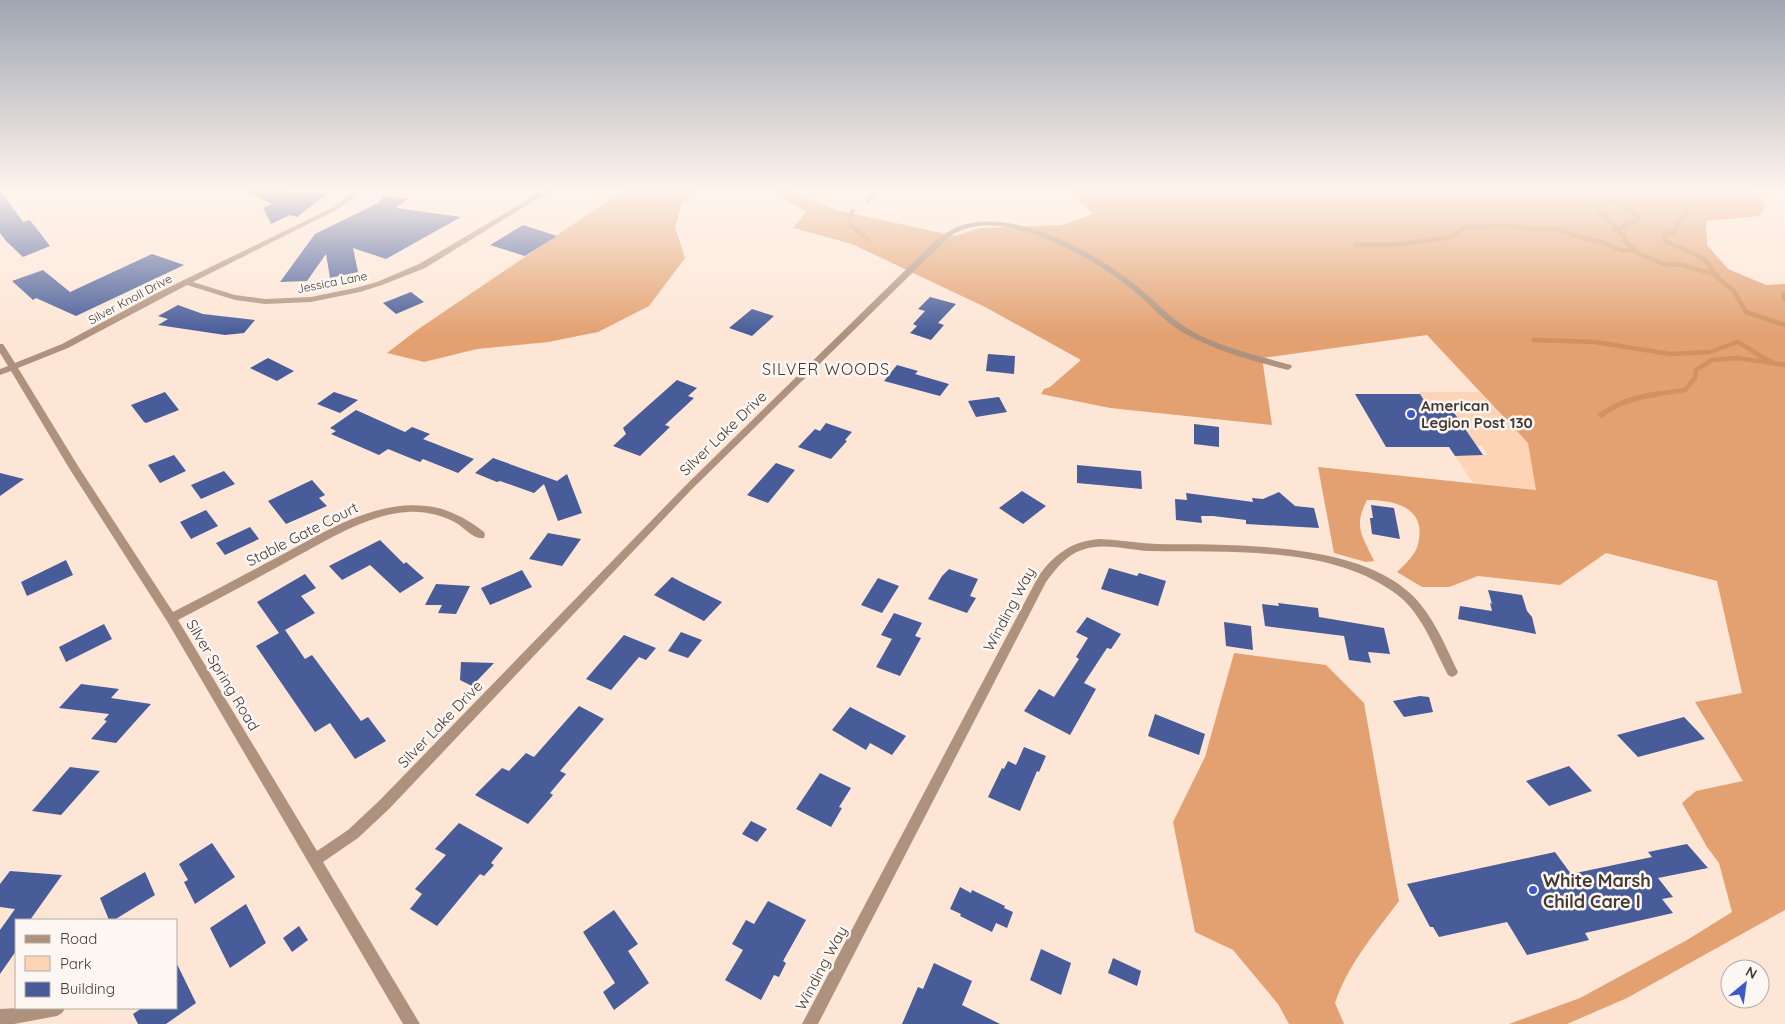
<svg xmlns="http://www.w3.org/2000/svg" width="1785" height="1024" font-family="Quicksand,sans-serif">
<style>
.green{fill:#fed4b7}
.forest{fill:#e3a171}
.lines{fill:none;stroke-linecap:round;stroke-linejoin:round}
.stream-far1{stroke:#d19160;stroke-width:4.5}
.stream{stroke:#d19160;stroke-width:5.5}
.building{fill:#475c98}
.minor{fill:#af927e;fill-rule:evenodd}
.poi-dot{fill:#3c5acc;stroke:#fdf7f3;stroke-width:2}
.labels{text-anchor:middle;dominant-baseline:central;stroke-width:5;stroke-linejoin:round;paint-order:stroke}
.far-street-label{font-size:12px;fill:#443932;stroke:#fdf7f3}
.poi-label{font-size:15px;font-weight:bold;fill:#443932;stroke:#fdf7f3;text-anchor:start}
.street-label{font-size:15px;fill:#443932;stroke:#fdf7f3}
.neighbourhood-label{font-size:16px;letter-spacing:1px;fill:#443932;stroke:#fdf7f3}
.near-poi-label{font-size:18px;font-weight:bold;fill:#443932;stroke:#fdf7f3;text-anchor:start}
</style>
<rect width="100%" height="100%" fill="#fde6d6"/>
<polygon class="green" points="1419,392 1480,392 1528,443 1537,490 1473,483 1455,456 1488,455 1482,446 1472,446 1461,424 1449,404 1427,405"/>
<g class="forest">
<polygon points="624,190 703,190 682,204 675,227 685,258 649,306 598,332 548,342 477,349 424,362 387,353 417,330"/>
<path d="M769 190H791L836 210 955 236 980 228 1063 225 1093 214 1069 190H1758L1765 208 1760 216 1706 221 1707 245 1728 269 1766 285 1785 284V910L1627 998 1567 1024H1509L1580 998 1687 940 1732 912 1719 863 1707 847 1682 803 1696 791 1743 781 1695 702 1742 693 1717 581 1606 553 1560 585 1478 576 1449 587H1422L1397 572C1404 565 1416 555 1418 544 1427 508 1396 500 1367 500 1353 527 1362 535 1374 561L1366 562 1334 553 1318 467 1536 490 1528 443 1427 335 1262 358 1272 425 1110 408 1041 394 1044 389 1050 387 1081 360 987 308 852 244 793 228 806 212Z"/>
<path d="M1234 653 1326 665 1364 703 1399 901C1375 933 1348 964 1335 1003L1344 1024H1289L1278 1004 1233 950 1195 932 1173 822 1205 757Z"/>
</g>
<g class="lines">
<g class="stream-far1">
<polyline points="1578,190 1591,197 1599,205 1597,209 1605,214 1605,218 1615,225 1615,229 1625,236 1625,241 1639,254 1664,264 1681,265 1717,275"/>
<polyline points="1675,190 1674,195 1686,209 1686,213 1673,232 1665,234 1665,241 1699,256 1708,263 1718,278 1734,291 1746,312 1785,325"/>
<polyline points="1588,194 1622,204 1638,217 1637,220 1616,230"/>
<polyline points="868,200 880,190"/>
<polyline points="853,211 850,216 851,226 868,239"/>
<polyline points="1356,245 1397,245 1450,237 1465,227 1506,226 1531,229 1558,229 1579,237 1602,242 1621,250 1635,251"/>
<polyline points="1785,294 1783,295 1785,300"/>
<path d="M1534 340 1595 342 1670 354 1710 352 1737 342C1751 348 1758 357 1772 362"/>
<polyline points="1649,395 1685,390 1695,378 1696,370 1712,360 1737,358 1785,365"/>
</g>
<path class="stream" d="M1601 415C1620 402 1636 397 1658 394"/>
</g>
<g class="building">
<polygon points="0,190 23,222 30,220 50,246 23,257 6,241 0,233"/>
<polygon points="241,190 284,190 301,194 304,192 327,194 297,217 290,215 271,224 263,208 272,204"/>
<polygon points="384,196 408,199 396,208 461,217 386,259 353,248 358,272 330,278 326,254 307,281 280,282 315,234 378,203"/>
<polygon points="523,225 557,236 525,256 490,245"/>
<polygon points="152,254 184,265 76,316 36,298 33,300 12,281 43,270 70,292"/>
<polygon points="411,292 424,302 396,314 383,303"/>
<polygon points="930,297 956,304 938,323 944,325 931,340 910,333 917,326 913,324 925,311 918,309"/>
<polygon points="178,305 203,314 255,320 244,333 225,335 158,325 168,319 158,316"/>
<polygon points="752,309 774,316 752,336 729,328"/>
<polygon points="988,354 1015,356 1014,374 986,371"/>
<polygon points="268,358 294,371 277,381 250,368"/>
<polygon points="897,365 918,371 915,374 949,384 940,396 884,381"/>
<polygon points="677,380 697,388 688,396 694,398 665,425 670,427 640,456 613,446 626,434 623,428"/>
<polygon points="165,392 179,410 146,423 144,422 131,405"/>
<polygon points="334,392 358,400 340,413 317,404"/>
<polygon points="1355,394 1420,394 1427,405 1448,404 1483,455 1455,456 1449,447 1386,447"/>
<polygon points="999,397 1007,412 976,417 968,401"/>
<polygon points="356,410 405,432 412,427 430,434 423,439 474,459 458,473 423,459 420,462 388,449 379,455 331,434 336,431 330,428"/>
<polygon points="826,423 852,432 845,440 847,441 831,459 798,447 815,429 820,431"/>
<polygon points="1194,424 1219,427 1219,447 1194,444"/>
<polygon points="174,455 186,471 160,483 148,465"/>
<polygon points="493,458 557,481 567,474 582,513 558,521 544,484 534,493 500,481 497,482 475,473"/>
<polygon points="776,463 795,470 768,503 747,495"/>
<polygon points="1077,465 1141,471 1142,489 1077,483"/>
<polygon points="224,471 235,484 201,499 191,485"/>
<polygon points="0,473 24,479 0,496"/>
<polygon points="312,480 325,495 319,498 327,506 286,524 268,501"/>
<polygon points="1022,491 1046,506 1023,524 999,508"/>
<polygon points="1279,492 1295,506 1314,508 1319,528 1246,524 1246,520 1213,516 1201,516 1202,523 1176,520 1175,499 1187,500 1186,493 1253,502 1252,498 1263,499"/>
<polygon points="1371,505 1394,508 1400,539 1372,534 1370,518 1373,518"/>
<polygon points="206,510 218,526 191,539 180,522"/>
<polygon points="250,527 259,539 225,555 216,543"/>
<polygon points="548,533 581,539 562,566 529,559"/>
<polygon points="380,540 404,564 406,562 424,578 400,593 370,565 342,580 329,566"/>
<polygon points="66,560 73,575 27,596 21,582"/>
<polygon points="1109,568 1137,576 1139,573 1166,581 1158,606 1101,589"/>
<polygon points="949,569 978,579 970,596 976,598 967,613 928,599 942,576"/>
<polygon points="522,570 532,587 490,605 481,588"/>
<polygon points="305,574 316,588 301,596 315,613 285,630 305,659 312,655 361,721 368,717 386,741 355,759 330,723 315,732 256,646 279,633 257,602"/>
<polygon points="672,577 683,583 722,602 704,621 654,595"/>
<polygon points="878,578 899,586 882,613 861,605"/>
<polygon points="436,584 470,586 456,614 438,613 442,605 425,605"/>
<polygon points="1488,590 1522,595 1527,611 1532,617 1536,634 1458,619 1460,606 1492,611 1490,603 1492,604"/>
<polygon points="1278,603 1318,608 1319,617 1384,628 1390,654 1368,652 1371,663 1349,660 1344,636 1265,626 1262,604 1279,606"/>
<polygon points="894,613 922,623 915,636 921,638 900,676 876,667 892,639 881,635"/>
<polygon points="1087,617 1121,634 1111,649 1107,648 1084,683 1096,689 1070,735 1024,711 1039,689 1054,697 1079,659 1076,657 1088,638 1076,632"/>
<polygon points="1224,622 1251,626 1253,650 1226,646"/>
<polygon points="104,624 112,639 66,662 59,647"/>
<polygon points="681,632 702,640 688,658 668,651"/>
<polygon points="624,635 656,648 646,660 639,657 611,690 586,679"/>
<polygon points="461,662 494,663 472,686 460,680"/>
<polygon points="81,684 119,689 111,698 151,704 116,743 91,739 107,721 104,720 109,714 59,708"/>
<polygon points="1420,696 1429,697 1433,712 1404,717 1393,701"/>
<polygon points="579,706 604,719 560,771 566,774 550,793 553,795 528,824 475,795 502,768 509,771 526,753 534,757"/>
<polygon points="850,707 906,736 892,755 870,743 866,750 832,730"/>
<polygon points="1155,714 1205,734 1199,755 1148,736"/>
<polygon points="1684,717 1705,739 1638,757 1617,735"/>
<polygon points="1024,747 1046,756 1039,772 1037,771 1020,811 988,797 1002,768 1004,769 1008,761 1016,765"/>
<polygon points="1569,766 1592,791 1549,806 1526,781"/>
<polygon points="70,767 100,771 61,815 32,811"/>
<polygon points="820,773 851,788 839,807 842,808 831,827 796,809"/>
<polygon points="751,821 767,829 757,842 742,834"/>
<polygon points="459,823 503,848 491,863 494,865 484,876 480,874 437,926 410,909 422,894 415,889 446,855 435,849"/>
<polygon points="212,843 235,877 195,904 184,882 188,880 179,864"/>
<polygon points="1687,844 1708,868 1658,878 1673,897 1662,899 1673,913 1585,933 1589,940 1527,955 1507,922 1439,937 1433,927 1430,927 1407,884 1555,852 1571,874 1652,857 1648,852"/>
<polygon points="10,871 62,875 30,920 16,920 16,951 0,974 0,930 15,909 0,907 0,884"/>
<polygon points="145,872 155,895 114,920 109,920 100,898"/>
<polygon points="960,887 971,893 972,890 1005,906 1004,908 1013,912 1007,928 996,923 992,932 960,916 961,914 950,909"/>
<polygon points="768,901 806,920 783,961 786,963 779,977 774,975 761,1000 725,980 743,950 732,944 746,920 754,924"/>
<polygon points="246,904 266,943 230,968 210,928"/>
<polygon points="614,910 638,944 628,951 649,983 614,1010 603,992 615,983 583,932"/>
<polygon points="299,926 308,940 292,952 283,938"/>
<polygon points="1041,949 1071,963 1061,995 1030,980"/>
<polygon points="1113,958 1141,971 1137,986 1108,973"/>
<polygon points="176,962 196,1003 166,1024 138,1024 133,1014 142,1008 176,1008"/>
<polygon points="934,963 972,981 962,1005 1000,1024 902,1024 918,987 923,989"/>
</g>
<g class="lines">
<g class="minor">
<path d="M356 190H364L338 209 193 282 235 295 265 299 311 297 355 288 377 282 419 264 544 190H552L425 268 382 285 360 292 311 302 265 304 235 300 187 285 68 348 18 368 78 466 173 612C207 595 240 577 274 559 320 535 371 500 426 506 448 508 467 519 484 532L485 535 484 538C475 540 465 529 458 524 442 515 425 511 407 512 366 515 328 540 292 559 254 580 216 600 178 620L317 851 348 830 379 801 686 485 934 242C942 236 950 229 960 226 1012 207 1091 251 1132 282 1152 297 1168 317 1190 330 1221 348 1257 355 1291 365L1292 367 1288 370C1253 361 1215 351 1184 333 1163 321 1148 302 1129 287 1090 256 998 202 949 237L692 489 389 809 358 838 323 862 420 1024H403L167 621 69 468 11 371 0 375V369L8 366 0 353V344H3L15 363 62 344 155 294 334 207Z"/>
<path d="M1100 539C1119 540 1138 543 1157 544 1230 545 1355 541 1411 594 1433 615 1445 645 1458 672L1456 675 1452 677 1448 675C1432 645 1422 611 1392 591 1326 545 1227 553 1149 551 1128 550 1103 542 1082 550 1066 555 1056 569 1046 582L818 1024H802L1038 577C1054 554 1072 541 1100 539Z"/>
<polygon points="19,1008 65,1008 62,1013 57,1016 14,1024 0,1024 0,1009"/>
</g>
</g>
<linearGradient id="sky" x2="0" y2="1"><stop stop-color="#9fa6b2"/><stop offset="0.57" stop-color="#fef4ed"/><stop offset="1" stop-color="#fef4ed" stop-opacity="0"/></linearGradient>
<rect width="1785" height="334" fill="url(#sky)"/>
<g class="poi-dot">
<circle cx="1411" cy="414" r="5"/>
<circle cx="1533" cy="890" r="5"/>
</g>
<g class="labels">
<g class="far-street-label">
<text transform="translate(332 282) rotate(-11)">Jessica Lane</text>
<text transform="translate(130 299) rotate(-28)">Silver Knoll Drive</text>
</g>
<g class="poi-label">
<text x="1421" y="405">American<tspan x="1421" dy="17">Legion Post 130</tspan></text>
</g>
<g class="street-label">
<text transform="translate(723 433) rotate(-44)">Silver Lake Drive</text>
<text transform="translate(302 534) rotate(-27)">Stable Gate Court</text>
<text transform="translate(1009 609) rotate(-62)">Winding Way</text>
<text transform="translate(223 675) rotate(59)">Silver Spring Road</text>
<text transform="translate(440 724) rotate(-46)">Silver Lake Drive</text>
<text transform="translate(821 968) rotate(-62)">Winding Way</text>
</g>
<g class="neighbourhood-label">
<text x="826" y="369">SILVER WOODS</text>
</g>
<g class="near-poi-label">
<text x="1543" y="880">White Marsh<tspan x="1543" dy="21">Child Care I</tspan></text>
</g>
</g>
<rect x="15" y="919" width="162" height="90" fill="#fdf7f3" stroke="#b3aba6"/>
<rect x="25" y="935" width="25" height="8" fill="#af927e" stroke="#b3aba6"/>
<text x="60" y="944" font-size="15" fill="#443932">Road</text>
<rect x="25" y="956" width="25" height="15" fill="#fed4b7" stroke="#b3aba6"/>
<text x="60" y="969" font-size="15" fill="#443932">Park</text>
<rect x="25" y="982" width="25" height="15" fill="#475c98" stroke="#b3aba6"/>
<text x="60" y="994" font-size="15" fill="#443932">Building</text>
<g transform="translate(1745 984) rotate(29)"><circle r="24" fill="#fdf7f3" stroke="#b3aba6"/>
<path d="M0-4L9 19L0 12L-9 19Z" fill="#3c5acc"/>
<text y="-8" font-size="14" font-weight="bold" text-anchor="middle" fill="#443932">N</text>
</g>
</svg>
